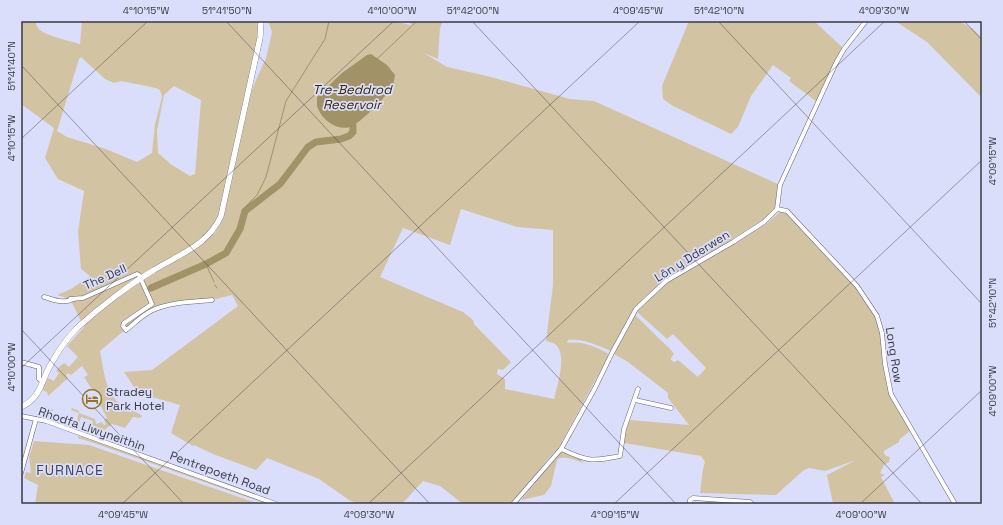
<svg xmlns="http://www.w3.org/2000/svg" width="1003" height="525" font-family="'Space Grotesk',sans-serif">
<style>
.green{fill:#d2c4a3;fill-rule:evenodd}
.water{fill:#a29267}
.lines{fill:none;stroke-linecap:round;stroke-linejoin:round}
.stream{stroke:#a29267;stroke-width:1}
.river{stroke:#a29267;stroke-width:7}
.minor-casing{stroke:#61637b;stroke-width:5}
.secondary-casing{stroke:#61637b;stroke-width:6}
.minor{stroke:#fff;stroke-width:4}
.secondary{stroke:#fff;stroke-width:5.5}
.ticks{fill:none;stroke:#393a45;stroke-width:1;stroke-opacity:0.45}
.labels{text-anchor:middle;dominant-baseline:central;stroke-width:3.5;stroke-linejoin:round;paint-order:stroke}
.street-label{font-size:12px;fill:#393a45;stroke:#dbdefb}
.poi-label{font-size:12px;fill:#393a45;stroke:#dbdefb;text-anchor:start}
.water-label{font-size:13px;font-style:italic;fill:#372a05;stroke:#dbdefb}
.quarter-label{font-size:14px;letter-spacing:1px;fill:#43455c;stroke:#dbdefb}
.neatline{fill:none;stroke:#393a45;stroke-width:1.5}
.ticks-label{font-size:10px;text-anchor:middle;fill:#393a45}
</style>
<rect width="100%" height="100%" fill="#dbdefb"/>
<g class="green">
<path d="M21 21H36C36 24 37 28 40 30 47 36 70 41 80 44L82 21H261V25L221 216 207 238 215 233 223 219 252 89 266 58 272 32 268 21H394L410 25 413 28 409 21H443L440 28 438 59 424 53 447 67 487 76 570 99 594 101 780 185 775 209 764 219 696 262 664 280 645 297 634 308 611 351C597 345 583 338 568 340L567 343C582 341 594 346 607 353L609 355 559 447 547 460 523 491 509 504H463L440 486 423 481 402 504H359L349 500 319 479 267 458 256 470 213 454 194 445 193 446 171 433 180 405 138 393 124 372 152 370 238 306 232 295 212 300 180 303 154 309 120 334 100 351C104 370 105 395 123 406 129 410 137 411 142 416L140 418 133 417 125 428 112 424 97 436 89 433 93 421 81 417 77 430 46 419 47 411 45 410 46 407 53 410 51 417 75 427 79 413 71 410 72 408 79 411V413L95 419 96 424 102 422 104 425 106 424 104 420 107 418 93 392 94 391 92 388H91L84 377 88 375 82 366 71 375 68 373 66 376 68 378 48 396 47 392 42 390 48 378 54 381 59 373 56 371 59 367 64 363 69 367 78 357 67 346 84 327 70 299 57 295 71 289 90 276 81 269 78 232 84 191 58 179 45 158 54 128 21 104ZM81 57 105 79 114 83 121 81 156 88 160 90 162 97 155 124 152 153 137 162 106 149 67 137 57 131 79 59ZM174 86 201 100 195 174 190 176 172 165 158 153 157 131 160 115 164 95ZM461 209 517 227 553 230V285L546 341C549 342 552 342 555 344 568 354 557 386 554 399L505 389V379L497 374 498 369 503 370 511 362 474 324 473 320 463 312 380 277 403 228 450 245Z"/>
<polygon points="689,21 814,21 842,47 817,102 789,81 791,78 773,65 751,96 738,127 731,134 673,106 663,99 662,86"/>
<polygon points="895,21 959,21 973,29 982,38 982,98 927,42"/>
<polygon points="780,212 786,212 857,286 877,316 882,333 891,394 911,430 899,440 899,442 884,451 884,453 886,456 890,457 889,462 884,465 880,473 885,475 881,477 895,504 833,504 827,475 856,460 825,471 809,468 804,470 776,495 700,493 703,469 705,462 701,456 624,443 625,432 630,420 689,425 668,398 668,393 628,362 614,354 635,315 670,349 674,354 671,358 671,360 674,362 678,360 698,377 706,368 673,334 667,339 636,311 668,282 766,224"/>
<polygon points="78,436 99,442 271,504 267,504 91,442 78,438"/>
<polygon points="34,441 89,445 259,504 35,504 38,485 24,478 26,472 31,473 29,457"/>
<path d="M564 452 580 459 584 463C576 461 563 454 557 460L551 486 544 495 521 500 559 453Z"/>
</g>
<path class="water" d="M371 54 387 65 395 75C394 79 394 84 392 87 385 98 364 119 354 125 340 134 321 120 317 106 317 103 317 100 317 97L342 73 367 55Z"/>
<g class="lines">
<g class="stream">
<polyline points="377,59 417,21"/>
<polyline points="245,207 257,195 266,177 286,101 325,39 329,21"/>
<polyline points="245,211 245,210"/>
<polyline points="206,264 214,282"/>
<polyline points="215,285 217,288"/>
</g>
<polyline class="river" points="151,288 206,264 226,253 240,229 245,211 280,184 308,147 316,142 341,139 349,136 353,132 353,126"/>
<defs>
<g id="minor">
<polyline points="777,209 787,211 857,286 877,316 882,333 885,364 891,394 955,504"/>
<path d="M44 297C55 300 63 304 74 299"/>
<path d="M70 299 83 298 137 274 139 275 152 304 124 323 123 326 126 330C134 324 141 316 151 311 169 302 192 302 212 300"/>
<polyline points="21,362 39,367 39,379 43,382"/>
<polyline points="635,400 671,408"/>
<polyline points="21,416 46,421 276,504"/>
<path d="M561 449C587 461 591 462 620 456L624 429 638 389"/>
<polyline points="21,473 36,419"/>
<polyline points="513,504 561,449 595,388 612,353 636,309 666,281 733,242 764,222 777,209 780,185 836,63 844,49 866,21"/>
<polyline points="690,504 690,500 693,498 750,502 752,504"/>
</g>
<path id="secondary" d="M21 407C41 398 41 381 51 364 58 351 68 337 78 327 99 308 130 284 154 270 180 254 208 245 221 216L260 38 261 21"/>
</defs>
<use href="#minor" class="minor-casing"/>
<use href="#secondary" class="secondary-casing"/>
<use href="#minor" class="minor"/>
<use href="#secondary" class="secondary"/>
</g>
<path class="ticks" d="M226 21 676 504M472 21 922 504M718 21 982 304M964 21 982 40M21 65 430 504M21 139 148 21M21 329 184 504M21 368 394 21M122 504 640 21M368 504 885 21M614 504 982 160M860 504 982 390"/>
<defs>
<symbol id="hotel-ring" viewBox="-11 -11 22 22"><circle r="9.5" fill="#dbdefb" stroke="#93761c" stroke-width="1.5"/><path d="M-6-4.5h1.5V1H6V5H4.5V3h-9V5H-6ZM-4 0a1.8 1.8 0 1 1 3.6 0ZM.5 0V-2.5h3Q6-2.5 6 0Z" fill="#93761c"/></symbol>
</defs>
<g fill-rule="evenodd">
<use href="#hotel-ring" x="81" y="388" width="22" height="22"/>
</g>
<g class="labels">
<g class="street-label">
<text transform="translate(692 256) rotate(-32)">Lôn y Dderwen</text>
<text transform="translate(105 277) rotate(-24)">The Dell</text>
<text transform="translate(894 355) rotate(81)">Long Row</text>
<text transform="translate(92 429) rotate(19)">Rhodfa Llwyneithin</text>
<text transform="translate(220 473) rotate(20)">Pentrepoeth Road</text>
</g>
<g class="poi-label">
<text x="106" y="392">Stradey<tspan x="106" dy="14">Park Hotel</tspan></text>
</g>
<g class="water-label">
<text x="352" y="89">Tre-Beddrod<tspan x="352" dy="15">Reservoir</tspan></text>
</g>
<g class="quarter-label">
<text x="70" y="470">FURNACE</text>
</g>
</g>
<rect width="1003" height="525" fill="none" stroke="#dbdefb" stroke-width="44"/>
<rect x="22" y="22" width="959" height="481" class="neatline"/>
<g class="ticks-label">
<text x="146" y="14">4°10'15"W</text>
<text x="227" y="14">51°41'50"N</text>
<text x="392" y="14">4°10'00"W</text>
<text x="473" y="14">51°42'00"N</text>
<text x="638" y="14">4°09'45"W</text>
<text x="719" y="14">51°42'10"N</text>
<text x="884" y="14">4°09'30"W</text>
<text transform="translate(11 66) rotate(-90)" y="4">51°41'40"N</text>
<text transform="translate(11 138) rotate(-90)" y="4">4°10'15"W</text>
<text transform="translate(992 161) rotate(-90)" y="4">4°09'15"W</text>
<text transform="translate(992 303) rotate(-90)" y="4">51°42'10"N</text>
<text transform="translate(11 367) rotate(-90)" y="4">4°10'00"W</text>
<text transform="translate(992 391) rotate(-90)" y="4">4°09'00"W</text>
<text x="123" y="518">4°09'45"W</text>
<text x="369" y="518">4°09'30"W</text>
<text x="615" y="518">4°09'15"W</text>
<text x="861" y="518">4°09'00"W</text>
</g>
</svg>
